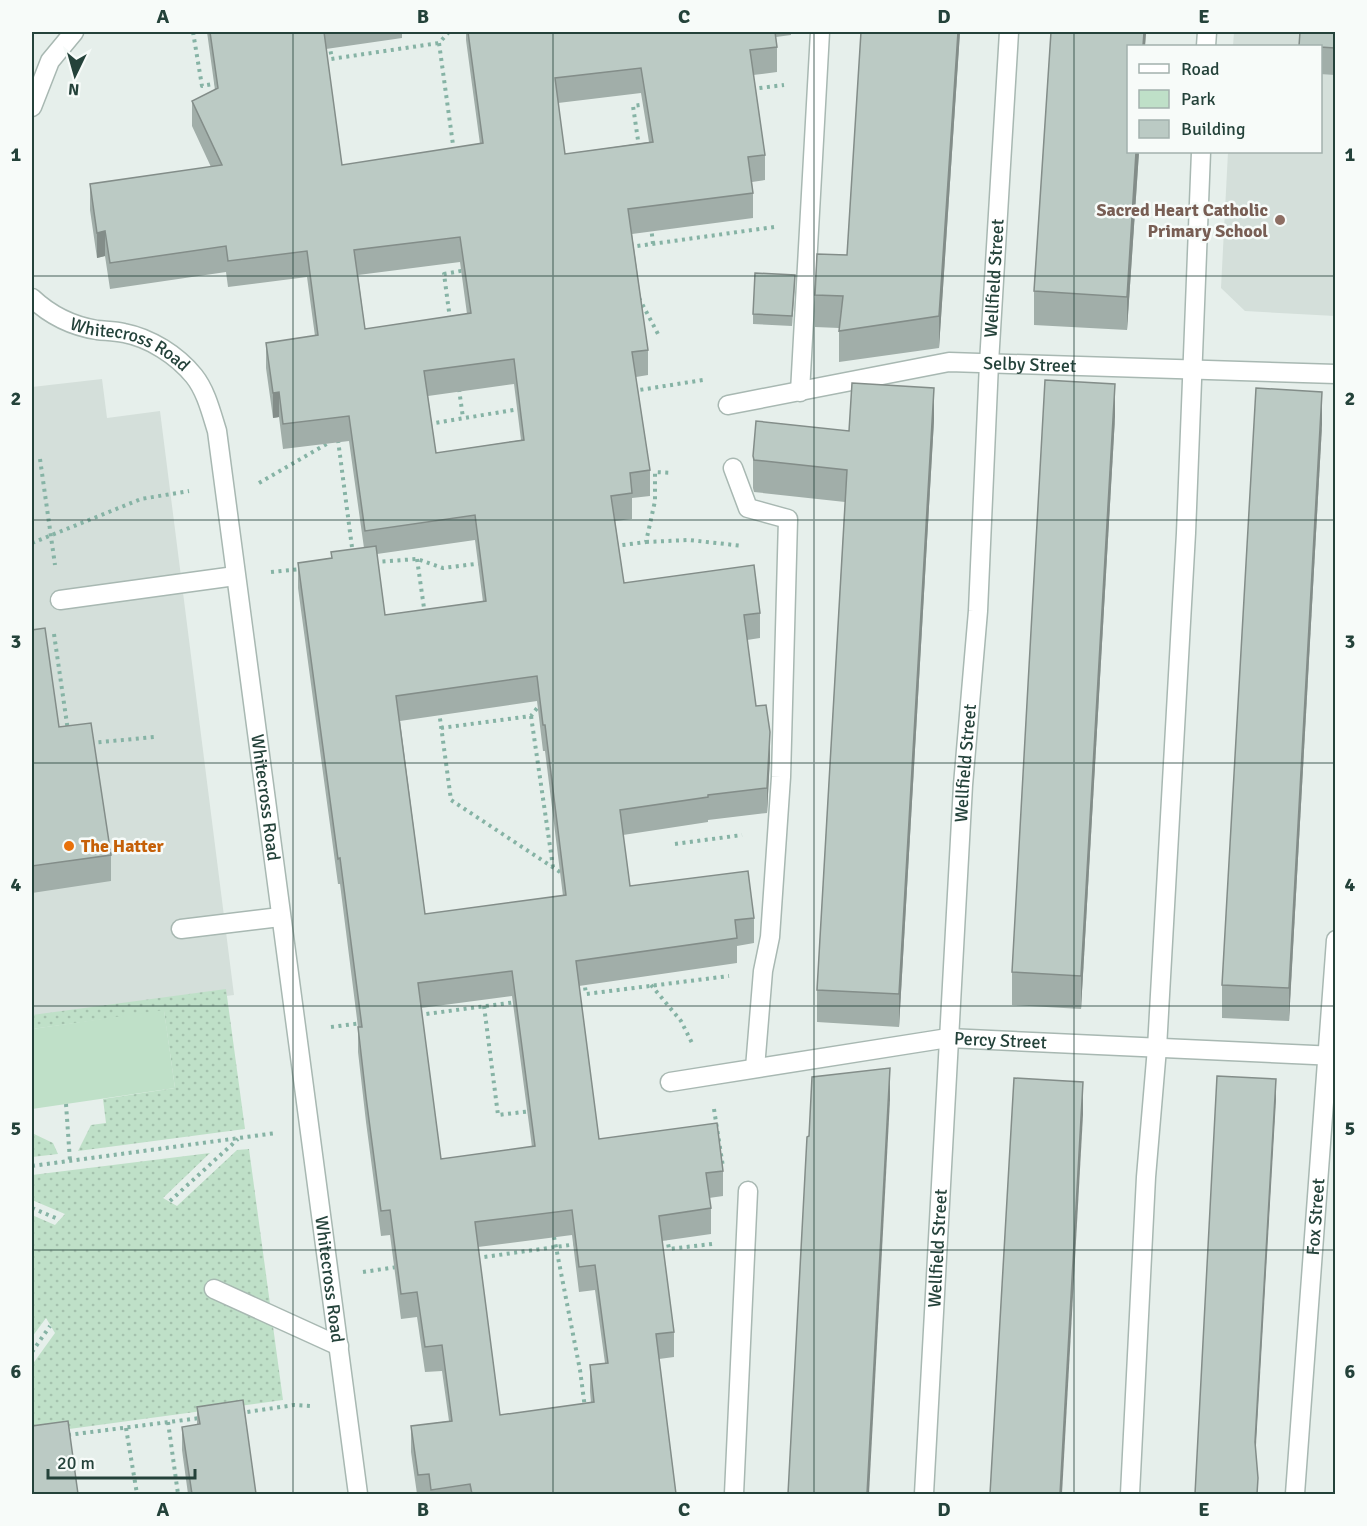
<svg xmlns="http://www.w3.org/2000/svg" width="1367" height="1526" font-family="Signika,sans-serif">
<style>
.built{fill:#d4dfda}
.green{fill:url(#green-dots)}
.pitch{fill:#bfe0c8}
.lines{fill:none;stroke-linecap:round;stroke-linejoin:round}
.service-casing{stroke:#a8b8b2;stroke-width:21}
.minor-casing{stroke:#a8b8b2;stroke-width:21}
.path{stroke:#86b3a5;stroke-width:4;stroke-dasharray:3 4.5;stroke-linecap:butt}
.service{stroke:#fff;stroke-width:18}
.minor{stroke:#fff;stroke-width:18}
.wall{fill:#a1aea9;fill-rule:evenodd}
.shaded-wall{fill:#838d89}
.building{fill:#bbcac4;stroke:#838d89;stroke-width:1.5;fill-rule:evenodd}
.grid{fill:none;stroke:#24423a;stroke-width:1.5;stroke-opacity:0.55}
.education-dot{fill:#8d6e63;stroke:#f7fbf9;stroke-width:2}
.food-dot{fill:#e8710a;stroke:#f7fbf9;stroke-width:2}
.labels{text-anchor:middle;dominant-baseline:central;stroke-width:5;stroke-linejoin:round;paint-order:stroke}
.education-label{font-size:18px;font-weight:bold;fill:#785e54;stroke:#f7fbf9;text-anchor:end}
.street-label{font-size:18px;fill:#24423a;stroke:#f7fbf9}
.food-label{font-size:18px;font-weight:bold;fill:#c56008;stroke:#f7fbf9;text-anchor:start}
.neatline{fill:none;stroke:#24423a;stroke-width:2}
.grid-label{font-size:20px;text-anchor:middle;font-weight:bold;fill:#24423a}
</style>
<defs>
<pattern id="green-dots" width="8" height="8" patternUnits="userSpaceOnUse" patternTransform="scale(1.5)"><rect width="8" height="8" fill="#bfe0c8"/><path d="M2 2h.1M6 6h.1" fill="none" stroke="#a4c1ad" stroke-width="1.8" stroke-linecap="round"/></pattern>
</defs>
<rect width="100%" height="100%" fill="#e6efeb"/>
<g class="built">
<polygon points="1234,32 1335,32 1335,316 1245,311 1221,288 1228,152 1320,152 1320,46 1233,46"/>
<polygon points="102,379 107,418 160,411 234,995 32,1020 32,387"/>
</g>
<g class="green">
<polygon points="226,989 245,1129 78,1151 91,1125 106,1123 103,1099 175,1088 164,1011 32,1029 32,1015"/>
<polygon points="32,1133 53,1143 58,1154 32,1157"/>
<polygon points="249,1149 283,1400 32,1434 32,1365 55,1333 46,1318 32,1337 32,1215 55,1225 65,1214 32,1200 32,1175 210,1153 163,1198 177,1206 237,1150"/>
</g>
<polygon class="pitch" points="164,1010 175,1088 32,1109 32,1029"/>
<g class="lines">
<defs>
<g id="service">
<polyline points="1206,46 1207,32"/>
<polyline points="800,392 820,32"/>
<polyline points="733,468 748,508 788,519 781,777 770,937 763,971 755,1068"/>
<polyline points="60,600 235,576"/>
<polyline points="181,929 280,917"/>
<polyline points="214,1289 339,1346"/>
<polyline points="734,1494 748,1191"/>
<polyline points="1130,1494 1146,1177 1157,1048 1186,533 1201,152"/>
</g>
<g id="minor">
<polyline points="32,107 50,61 74,32"/>
<path id="s1" d="M32 298C50 315 72 326 97 330 106 331 115 331 124 333 150 338 177 355 194 376 206 391 211 412 217 431L358 1494"/>
<path id="s2" d="M728 405 949 362 1336 374"/>
<path id="s3" d="M670 1082 948 1038 1336 1056"/>
<path id="s4" d="M924 1494 963 785 978 611 989 363 1009 32"/>
<path id="s5" d="M1295 1494 1336 940"/>
</g>
</defs>
<use href="#service" class="service-casing"/>
<use href="#minor" class="minor-casing"/>
<g class="path">
<polyline points="193,32 202,86 219,83"/>
<polyline points="449,32 439,43 454,152"/>
<polyline points="329,44 332,58"/>
<polyline points="324,60 439,43"/>
<polyline points="752,89 784,85"/>
<polyline points="639,147 633,106 647,104"/>
<polyline points="651,226 653,244"/>
<polyline points="630,247 774,227"/>
<polyline points="639,298 658,334"/>
<polyline points="450,319 444,274 466,270"/>
<polyline points="459,389 463,418"/>
<polyline points="633,391 703,380"/>
<polyline points="429,424 519,409"/>
<polyline points="338,440 353,555"/>
<polyline points="40,459 55,565"/>
<polyline points="259,483 330,442"/>
<polyline points="646,542 689,540 743,546"/>
<polyline points="32,543 141,499 189,491"/>
<polyline points="615,546 646,542 655,501 655,472 672,473"/>
<polyline points="417,559 425,615"/>
<polyline points="375,562 417,559 443,568 483,563"/>
<polyline points="271,572 302,569"/>
<polyline points="54,634 68,731"/>
<polyline points="439,711 451,800 563,874"/>
<polyline points="531,716 553,867"/>
<polyline points="441,728 531,716 541,703"/>
<polyline points="91,743 154,737"/>
<polyline points="675,844 742,835"/>
<polyline points="584,980 586,994 729,976"/>
<polyline points="651,985 681,1021 692,1043"/>
<polyline points="484,1006 498,1115 532,1111"/>
<polyline points="419,1015 516,1002"/>
<polyline points="331,1027 362,1023"/>
<polyline points="66,1104 70,1161"/>
<polyline points="714,1109 723,1167"/>
<polyline points="32,1166 276,1133"/>
<polyline points="170,1201 238,1139"/>
<polyline points="32,1208 58,1219"/>
<polyline points="554,1237 580,1370 585,1408"/>
<polyline points="667,1237 669,1249 712,1244"/>
<polyline points="477,1258 577,1244"/>
<polyline points="363,1272 397,1267"/>
<polyline points="32,1352 50,1326"/>
<polyline points="240,1413 294,1405 310,1406"/>
<polyline points="168,1422 178,1494"/>
<polyline points="126,1428 137,1494"/>
<polyline points="68,1435 200,1418"/>
</g>
<use href="#service" class="service"/>
<use href="#minor" class="minor"/>
</g>
<g class="wall">
<path d="M207 32H402V38L326 49 342 165 480 144 466 40V32H791V35L776 37 777 47V72L753 75 765 155V180L752 182 753 193V218L632 234 648 350V375L636 377 650 470V496L632 498V519L615 521 624 583 760 613V638L747 640 756 706 770 757 767 813 708 820V822L623 835 630 886 754 918V943L737 946V963L579 986 599 1139 723 1171V1196L709 1198 711 1208V1234L662 1241 674 1332V1357L659 1359 676 1494H417L411 1452V1426L449 1421 442 1371 425 1372 417 1317 401 1319 390 1235 381 1236 366 1122 358 1052V1027L340 884H338L298 588V563L331 558 364 548 349 441 283 449 279 417 273 418 266 368V343L315 336 307 277 228 287 226 272 110 289 105 256 97 258 90 210V184L211 167 192 126V101L215 90ZM641 93 649 142 565 154 558 103ZM460 262 467 314 365 329 358 275ZM514 384 521 440 436 453 428 396ZM475 540 483 602 385 615 377 554ZM537 701 543 751H545L563 896 425 914 400 721ZM512 996 532 1147 441 1159 421 1008ZM572 1235 579 1292 595 1290 605 1363 590 1365V1391L591 1403 500 1415 478 1247Z"/>
<polygon points="861,32 960,32 939,348 839,362 839,328 815,327 815,295 847,255"/>
<polygon points="1051,32 1146,32 1145,46 1128,46 1128,152 1139,152 1127,330 1034,325 1034,291"/>
<polygon points="1335,32 1335,75 1320,74 1320,46"/>
<polygon points="795,285 792,326 753,324 753,314"/>
<polygon points="1115,417 1081,1009 1012,1005 1012,972"/>
<polygon points="934,420 899,1027 817,1022 817,990 845,502 754,492 753,488 753,456 849,431"/>
<polygon points="1322,425 1289,1021 1222,1018 1222,985"/>
<polygon points="32,630 59,727 111,855 111,881 32,893"/>
<polygon points="197,1407 256,1494 188,1494 182,1450 182,1427 197,1425"/>
</g>
<g class="shaded-wall">
<polygon points="958,32 960,32 939,348 939,316"/>
<polygon points="1144,32 1146,32 1145,46 1143,46"/>
<polygon points="1136,152 1139,152 1127,330 1127,297"/>
<polygon points="105,231 105,256 97,258 97,233"/>
<polygon points="1115,384 1115,417 1081,1009 1081,976"/>
<polygon points="934,388 934,420 899,1027 899,994"/>
<polygon points="279,392 279,417 273,418 273,393"/>
<polygon points="1322,392 1322,425 1289,1021 1289,988"/>
<polygon points="770,732 770,757 767,813 767,788"/>
<polygon points="890,1068 890,1100 869,1494 867,1494"/>
<polygon points="1276,1079 1276,1100 1255,1462 1255,1442"/>
<polygon points="1083,1082 1083,1115 1062,1494 1060,1494"/>
</g>
<g class="building">
<path d="M210 32H324L342 165 483 143 468 32H775L777 47 750 50 765 155 748 157 753 193 628 209 648 350 632 352 650 470 630 473 632 493 611 496 624 583 754 565 760 613 744 615 756 706 766 705 770 732 767 788 708 795V797L620 810 630 886 748 871 754 918 735 920 737 938 576 961 599 1139 717 1123 723 1171 706 1173 711 1208 659 1216 674 1332 656 1334 676 1494H472L470 1484 431 1490 429 1474 418 1475 411 1426 452 1421 442 1345 425 1347 417 1292 401 1294 390 1210 381 1211 366 1097 358 1027H362L340 858 338 859 298 563 332 558 331 552 376 546 385 615 486 601 475 515 365 531 349 416 283 424 279 392 273 393 266 343 318 335 307 251 228 261 226 246 110 263 105 231 97 233 90 184 222 165 192 101 218 88ZM641 68 653 142 565 154 555 78ZM460 237 471 313 365 329 354 250ZM514 359 524 440 436 453 424 371ZM537 676 543 725H545L566 895 425 914 396 696ZM512 971 535 1146 441 1159 418 983ZM572 1210 579 1267 595 1265 608 1363 590 1365 594 1402 500 1415 475 1222Z"/>
<polygon points="861,32 958,32 939,316 839,331 843,296 815,295 817,254 847,255"/>
<polygon points="1051,32 1144,32 1143,46 1128,46 1128,152 1136,152 1127,297 1034,291"/>
<polygon points="1300,32 1335,32 1335,48 1320,47 1320,46 1299,46"/>
<polygon points="755,273 795,275 792,316 753,314"/>
<polygon points="1045,380 1115,384 1081,976 1012,972"/>
<polygon points="852,383 934,388 899,994 817,990 847,470 754,460 753,456 756,421 849,431"/>
<polygon points="1256,388 1322,392 1289,988 1222,985"/>
<polygon points="45,628 59,727 91,723 111,855 32,866 32,630"/>
<polygon points="890,1068 867,1494 788,1494 807,1137 809,1136 812,1077"/>
<polygon points="1217,1076 1276,1079 1255,1442 1258,1478 1257,1494 1195,1494"/>
<polygon points="1014,1078 1083,1082 1060,1494 990,1494"/>
<polygon points="243,1400 256,1494 192,1494 182,1427 200,1424 197,1407"/>
<polygon points="68,1421 78,1494 32,1494 32,1426"/>
</g>
<path class="grid" d="M293 32V1494M553 32V1494M814 32V1494M1074 32V1494M32 276H1336M32 520H1336M32 763H1336M32 1006H1336M32 1250H1336"/>
<circle class="education-dot" cx="1280" cy="220" r="6"/>
<circle class="food-dot" cx="69" cy="846" r="6"/>
<g class="labels">
<g class="education-label">
<text x="1268" y="210">Sacred Heart Catholic<tspan x="1268" dy="21">Primary School</tspan></text>
</g>
<g class="street-label">
<text stroke="none"><textPath href="#s4" startOffset="1218">Wellfield Street</textPath></text>
<text stroke="none"><textPath href="#s1" startOffset="110">Whitecross Road</textPath></text>
<text stroke="none"><textPath href="#s2" startOffset="306">Selby Street</textPath></text>
<text stroke="none"><textPath href="#s4" startOffset="732">Wellfield Street</textPath></text>
<text stroke="none"><textPath href="#s1" startOffset="614">Whitecross Road</textPath></text>
<text stroke="none"><textPath href="#s3" startOffset="334">Percy Street</textPath></text>
<text stroke="none"><textPath href="#s5" startOffset="278">Fox Street</textPath></text>
<text stroke="none"><textPath href="#s4" startOffset="246">Wellfield Street</textPath></text>
<text stroke="none"><textPath href="#s1" startOffset="1100">Whitecross Road</textPath></text>
</g>
<g class="food-label">
<text x="81" y="846">The Hatter</text>
</g>
</g>
<rect width="1367" height="1526" fill="none" stroke="#f7fbf9" stroke-width="66"/>
<rect x="1127" y="45" width="195" height="108" fill="#f7fbf9" stroke="#a3b1ad" stroke-width="1.5"/>
<rect x="1139" y="64" width="30" height="9" fill="#ffffff" stroke="#a3b1ad" stroke-width="1.5"/>
<text x="1181" y="75" font-size="18" fill="#24423a">Road</text>
<rect x="1139" y="90" width="30" height="18" fill="#bfe0c8" stroke="#a3b1ad" stroke-width="1.5"/>
<text x="1181" y="105" font-size="18" fill="#24423a">Park</text>
<rect x="1139" y="120" width="30" height="18" fill="#bbcac4" stroke="#a3b1ad" stroke-width="1.5"/>
<text x="1181" y="135" font-size="18" fill="#24423a">Building</text>
<g transform="translate(75 75) rotate(185)" stroke="#f7fbf9" stroke-width="4.5" paint-order="stroke">
<path d="M0-4.5L10 22L0 15L-10 22Z" fill="#24423a"/>
<text y="-9" font-size="16" font-weight="bold" text-anchor="middle" fill="#24423a">N</text>
</g>
<path d="M48 1469v9h147v-9" fill="none" stroke="#24423a" stroke-width="3"/>
<text x="57" y="1469" font-size="18" fill="#24423a" stroke="#f7fbf9" stroke-width="4.5" paint-order="stroke">20 m</text>
<rect x="33" y="33" width="1301" height="1460" class="neatline"/>
<g class="grid-label">
<text x="163" y="23">A</text>
<text x="423" y="23">B</text>
<text x="684" y="23">C</text>
<text x="944" y="23">D</text>
<text x="1204" y="23">E</text>
<text x="16" y="161">1</text>
<text x="1350" y="161">1</text>
<text x="16" y="405">2</text>
<text x="1350" y="405">2</text>
<text x="16" y="648">3</text>
<text x="1350" y="648">3</text>
<text x="16" y="891">4</text>
<text x="1350" y="891">4</text>
<text x="16" y="1135">5</text>
<text x="1350" y="1135">5</text>
<text x="16" y="1378">6</text>
<text x="1350" y="1378">6</text>
<text x="163" y="1516">A</text>
<text x="423" y="1516">B</text>
<text x="684" y="1516">C</text>
<text x="944" y="1516">D</text>
<text x="1204" y="1516">E</text>
</g>
</svg>
